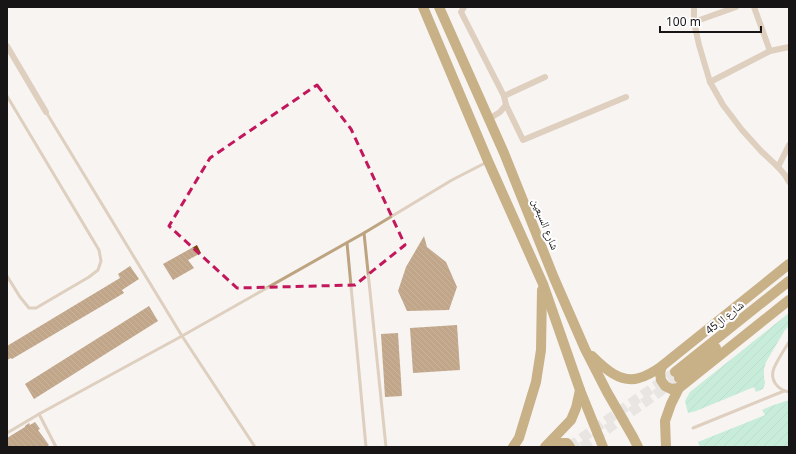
<svg xmlns="http://www.w3.org/2000/svg" width="796" height="454" font-family="'Noto Sans','Noto Naskh Arabic',sans-serif">
<style>
.garden{fill:url(#garden-furrows)}
.building{fill:url(#building-back-hatch)}
.lines{fill:none;stroke-linecap:round;stroke-linejoin:round}
.primary-tunnel{stroke:#d5d3d1;stroke-width:10;stroke-dasharray:10 5;stroke-linecap:butt}
.service{stroke:#bea380;stroke-width:3}
.minor{stroke:#bea380;stroke-width:6}
.primary{stroke:#8e5e05;stroke-width:10}
.marked{fill:none;stroke:#c2185b;stroke-width:3;stroke-dasharray:8 5;stroke-linejoin:round}
.labels{text-anchor:middle;dominant-baseline:central;stroke-width:4;stroke-linejoin:round;paint-order:stroke}
.street-label{font-size:11px;fill:#171515;stroke:#fff}
</style>
<defs>
<pattern id="garden-furrows" width="10" height="10" patternUnits="userSpaceOnUse"><rect width="10" height="10" fill="#8ce2bb"/><path d="M-1 1l2-2M0 10L10 0M9 11l2-2" fill="none" stroke="#78c1a0"/></pattern>
<pattern id="building-back-hatch" width="6" height="6" patternUnits="userSpaceOnUse"><rect width="6" height="6" fill="#80470c"/><path d="M-1 5l2 2M0 0l6 6M5-1l2 2" fill="none" stroke="#8e6437"/></pattern>
</defs>
<rect width="100%" height="100%" fill="#f7f4f2"/>
<g class="garden">
<polygon points="789,313 789,326 785,330 766,362 764,369 764,377 765,383 763,389 756,392 754,387 696,411 688,413 685,401 690,392"/>
<polygon points="789,400 789,447 700,447 698,442 765,415 762,410 771,406"/>
</g>
<g class="building">
<polygon points="424,236 427,247 446,262 457,287 449,310 407,311 398,291 406,267"/>
<polygon points="197,245 201,253 188,260 194,268 173,280 163,264"/>
<polygon points="130,266 139,279 122,290 124,293 12,359 11,358 7,360 7,346 120,278 118,274"/>
<polygon points="149,306 158,321 34,399 25,384"/>
<polygon points="457,325 460,370 413,373 410,328"/>
<polygon points="398,333 402,396 385,397 381,334"/>
<polygon points="35,422 40,429 38,430 49,445 46,447 7,447 7,438 25,427 25,426 29,423 30,425"/>
</g>
<g class="lines">
<g class="primary-tunnel">
<polyline points="569,447 675,372"/>
<polyline points="582,447 679,378"/>
</g>
<g class="service">
<polyline points="7,96 99,250 101,261 98,270 89,277 36,308 29,308 20,297 7,276"/>
<polyline points="46,112 182,336 255,447"/>
<polyline points="364,233 386,447"/>
<polyline points="347,243 366,447"/>
<path d="M789 342C784 350 778 359 774 368 769 380 778 390 789 392"/>
<polyline points="39,414 56,447"/>
<polyline points="693,428 784,391"/>
<polyline points="7,433 39,414 182,336 364,233 452,180 487,162"/>
</g>
<g class="minor">
<polyline points="464,7 461,12 504,96 506,105 523,140 626,97"/>
<polyline points="694,7 694,22 699,45 710,82 723,105 742,130 761,151 778,167 785,175 789,182"/>
<polyline points="754,7 770,51"/>
<polyline points="694,22 736,7"/>
<polyline points="7,46 46,112"/>
<polyline points="710,82 770,51 789,47"/>
<polyline points="504,96 545,77"/>
<polyline points="489,119 500,112 506,105"/>
<polyline points="778,167 789,145"/>
</g>
<g class="primary">
<polyline points="423,7 488,161 543,284 580,390 603,447"/>
<polyline points="439,7 504,153 554,278 585,349 607,392 633,437 638,447"/>
<path d="M592 356C604 368 621 384 639 378 647 376 655 371 662 366L789 264"/>
<polyline points="662,366 660,373 661,380 665,386 671,389 679,388"/>
<polyline points="675,372 789,281"/>
<polyline points="679,378 716,348"/>
<polyline points="513,447 519,438 536,382 541,350 542,290"/>
<polyline points="545,447 571,420 576,408 580,390"/>
<polyline points="549,447 561,443 567,443 570,447"/>
<polyline points="666,447 665,421 671,404 679,388 789,300"/>
</g>
</g>
<path d="M0 0H796V454H0ZM317 85 351 129 405 245 355 285 237 288 169 226 210 158Z" fill="#f7f4f2" fill-opacity=".55" fill-rule="evenodd"/>
<path class="marked" d="M317 85 351 129 405 245 355 285 237 288 169 226 210 158Z"/>
<g class="labels">
<g class="street-label">
<text transform="translate(546 224) rotate(68)">شارع السبعين</text>
<text transform="translate(724 317) rotate(-39)">شارع ال45</text>
</g>
</g>
<rect width="796" height="454" fill="none" stroke="#171515" stroke-width="16"/>
<path d="M660 26v6h101v-6" fill="none" stroke="#171515" stroke-width="2"/>
<text x="666" y="26" font-size="12" fill="#171515" stroke="#ffffff" stroke-width="3" paint-order="stroke">100 m</text>
</svg>
